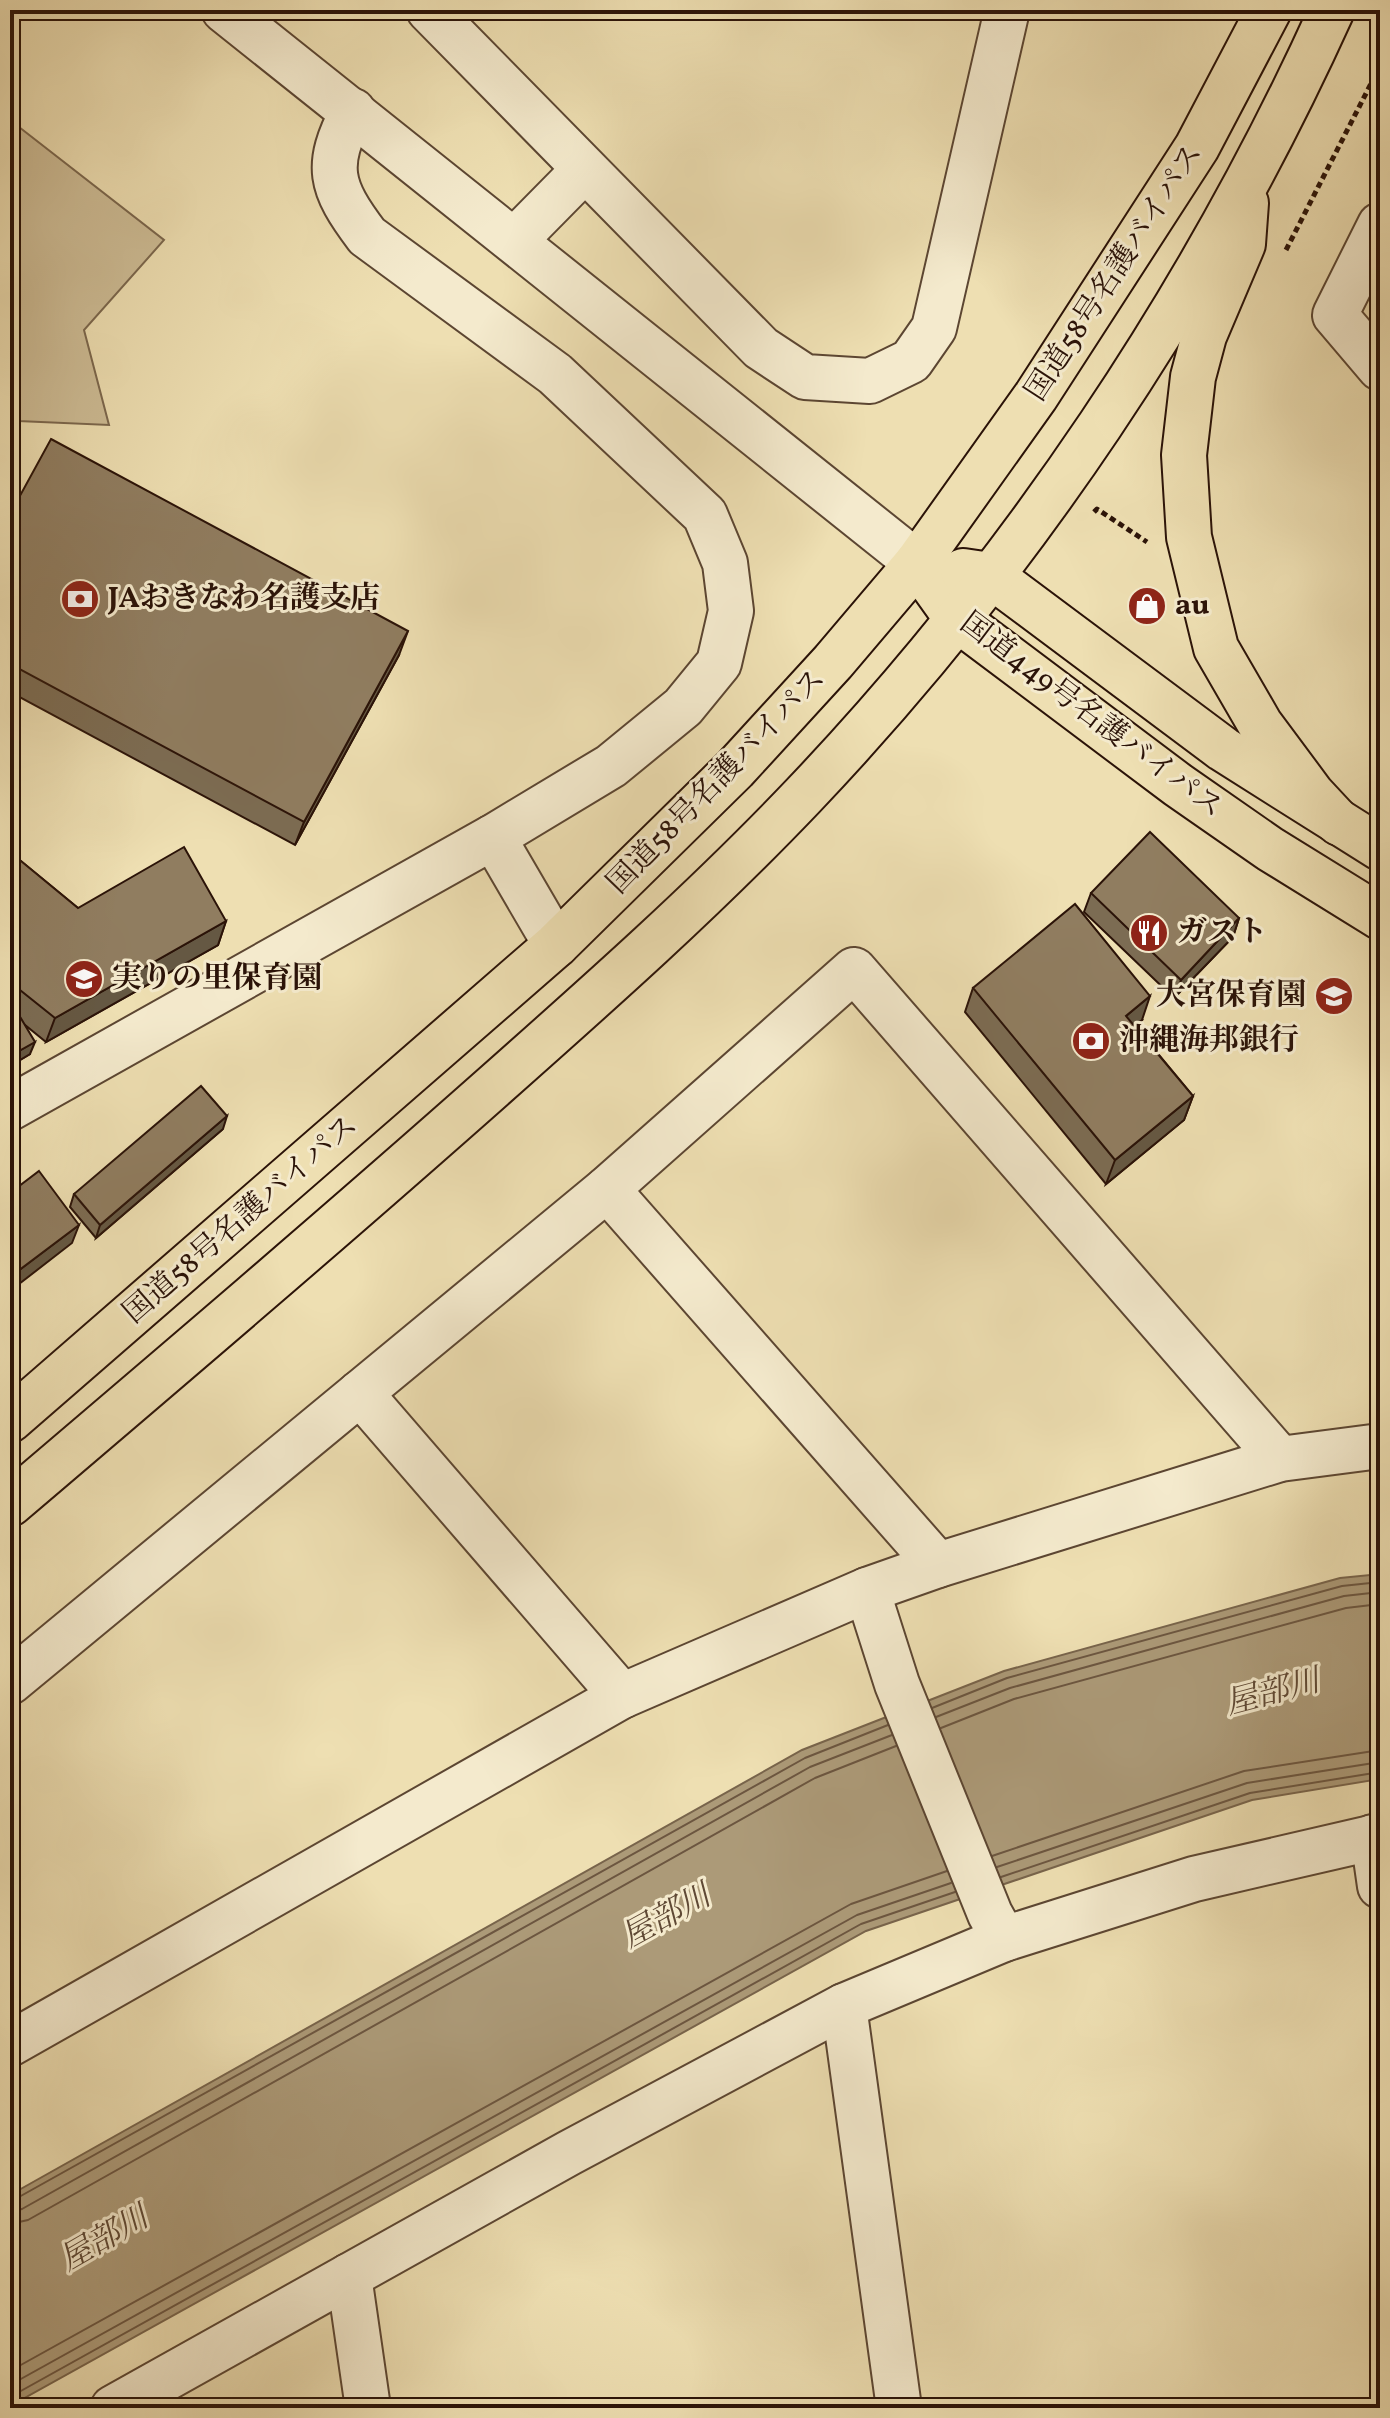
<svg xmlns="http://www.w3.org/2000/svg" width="1390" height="2418" font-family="Vollkorn,'Noto Serif JP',serif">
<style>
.green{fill:#cdbc95;stroke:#7c684e;stroke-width:2}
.water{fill:#ac9a78;stroke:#78644b;stroke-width:2}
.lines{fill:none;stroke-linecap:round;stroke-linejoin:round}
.shore{stroke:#6c5640;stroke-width:2}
.minor-casing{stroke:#5c4632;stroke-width:48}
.highway-casing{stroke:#2b1308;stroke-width:48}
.path{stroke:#2b1308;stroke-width:5;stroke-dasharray:6 4;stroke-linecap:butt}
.minor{stroke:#f4eacd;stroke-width:44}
.highway{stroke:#eedfb2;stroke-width:44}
.wall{fill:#7c6c53;stroke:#2b1308;stroke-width:2}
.shaded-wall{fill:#655843;stroke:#2b1308;stroke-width:2}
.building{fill:#907d60;stroke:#2b1308;stroke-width:2}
.labels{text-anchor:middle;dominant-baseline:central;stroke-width:6;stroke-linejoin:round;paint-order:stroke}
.street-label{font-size:30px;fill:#2b1308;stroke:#f4eacd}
.poi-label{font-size:30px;font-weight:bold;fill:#2b1308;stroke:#f4eacd;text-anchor:start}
.water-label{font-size:32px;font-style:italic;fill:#5f4935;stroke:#f4eacd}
</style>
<rect width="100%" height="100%" fill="#eedfb2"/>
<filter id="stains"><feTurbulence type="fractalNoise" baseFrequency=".0025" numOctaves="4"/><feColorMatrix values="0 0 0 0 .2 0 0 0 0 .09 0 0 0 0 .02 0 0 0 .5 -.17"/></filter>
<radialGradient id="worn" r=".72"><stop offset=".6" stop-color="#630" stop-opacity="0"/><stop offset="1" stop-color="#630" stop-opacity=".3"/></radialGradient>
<polygon class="green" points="10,120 164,240 84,330 109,425 18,421 10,416"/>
<polygon class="water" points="1380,1574 1380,1779 1252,1800 866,1931 10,2406 10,2195 802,1750 1004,1671 1340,1578"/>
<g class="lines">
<g class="shore">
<polyline points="932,1708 1007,1678 1342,1586 1380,1582"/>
<polyline points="936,1717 1010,1688 1344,1596 1380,1592"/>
<polyline points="941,1728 1014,1699 1346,1608 1380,1604"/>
<polyline points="992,1856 1244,1771 1380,1750"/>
<polyline points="997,1867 1247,1783 1380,1762"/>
<polyline points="1001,1877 1250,1793 1380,1772"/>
<polyline points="10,2202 805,1758 888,1725"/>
<polyline points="10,2212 22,2209 810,1767 892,1735"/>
<polyline points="10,2224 28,2220 815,1778 896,1746"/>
<polyline points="10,2371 851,1904 947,1871"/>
<polyline points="10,2385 857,1915 951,1883"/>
<polyline points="10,2397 861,1924 955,1892"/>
</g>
<defs>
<g id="minor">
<polyline points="224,10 917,563"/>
<polyline points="429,10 761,348 805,377 870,381 911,361 934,328 1007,10"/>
<polyline points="1380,225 1335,315 1380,368"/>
<polyline points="516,239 583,171"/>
<polyline points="493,837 556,945"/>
<path d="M10 1108 493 837 611 766 683 707 719 663 731 611 725 563 705 515 555 374 367 236C330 187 324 166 353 111"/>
<polyline points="607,1189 938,1565"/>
<polyline points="360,1393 622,1696"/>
<polyline points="867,1590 897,1684 990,1914 1004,1939"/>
<polyline points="10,1682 607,1189 854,970 1280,1459"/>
<polyline points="1373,1837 1380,1886"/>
<polyline points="844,2006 899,2408"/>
<polyline points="10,2044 622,1696 867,1590 938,1565 1280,1459 1380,1446"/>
<polyline points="349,2276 368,2408"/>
<polyline points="113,2408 569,2153 844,2006 1004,1939 1194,1879 1380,1836"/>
</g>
<g id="highway">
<polyline points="1246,203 1243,244 1204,336 1193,377 1184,455 1189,537 1216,648 1260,724 1312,794 1339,823"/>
<polyline points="917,563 957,619 1178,785 1270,849 1380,917"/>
<polyline points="963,571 990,575 1223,749 1380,848"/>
<polyline points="10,1420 556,945 735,769 833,662 917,563 1036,396 1197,147 1269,10"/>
<path d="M10 1504C172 1366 334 1228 493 1087 599 993 705 899 803 796 1020 568 1202 297 1332 10"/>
</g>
</defs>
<use href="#minor" class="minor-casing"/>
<use href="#highway" class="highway-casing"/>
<g class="path">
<polyline points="1286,250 1380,66"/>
<polyline points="1094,512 1097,509 1147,542"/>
</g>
<use href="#minor" class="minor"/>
<use href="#highway" class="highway"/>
</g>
<g class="wall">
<polygon points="10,514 399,655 295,845 10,692"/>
<polygon points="10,852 78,908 226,921 218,945 46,1042 25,1025 30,1054 10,1066"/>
<polygon points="1091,893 1239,918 1233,937 1174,998 1084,912"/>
<polygon points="973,988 1142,1020 1135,1026 1193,1096 1184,1120 1106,1184 965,1012"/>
<polygon points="223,1129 96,1238 70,1207 74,1194"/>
</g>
<g class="shaded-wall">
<polygon points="408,631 399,655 295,845 304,822"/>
<polygon points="1239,918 1233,937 1174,998 1181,980"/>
<polygon points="226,921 218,945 46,1042 55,1018"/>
<polygon points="1150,996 1142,1020 1118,1040 1126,1016"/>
<polygon points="35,1042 30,1054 10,1066 10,1056"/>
<polygon points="1193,1096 1184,1120 1106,1184 1115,1160"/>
<polygon points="227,1116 223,1129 96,1238 100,1225"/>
<polygon points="79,1225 72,1243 10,1291 10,1277"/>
</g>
<g class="building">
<polygon points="51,439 408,631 304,822 10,664 10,514"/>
<polygon points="1150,832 1239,918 1181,980 1091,893"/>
<polygon points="184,847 226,921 55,1018 10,982 10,852 78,908"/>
<polygon points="1075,904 1150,996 1126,1016 1193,1096 1115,1160 973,988"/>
<polygon points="16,1010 35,1042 10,1056 10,1013"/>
<polygon points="201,1086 227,1116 100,1225 74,1194"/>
<polygon points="39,1171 79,1225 10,1277 10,1193"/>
</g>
<defs>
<symbol id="bank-disc" viewBox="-11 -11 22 22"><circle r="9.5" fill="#8f2418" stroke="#f4eacd"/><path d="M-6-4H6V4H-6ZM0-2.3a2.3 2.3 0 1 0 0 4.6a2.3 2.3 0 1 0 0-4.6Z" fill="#fff"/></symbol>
<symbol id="shop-disc" viewBox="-11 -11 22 22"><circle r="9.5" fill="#8f2418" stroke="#f4eacd"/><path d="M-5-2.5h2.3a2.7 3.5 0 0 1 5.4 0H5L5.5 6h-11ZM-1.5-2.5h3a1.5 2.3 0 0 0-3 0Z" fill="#fff"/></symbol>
<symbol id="restaurant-disc" viewBox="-11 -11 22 22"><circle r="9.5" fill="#8f2418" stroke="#f4eacd"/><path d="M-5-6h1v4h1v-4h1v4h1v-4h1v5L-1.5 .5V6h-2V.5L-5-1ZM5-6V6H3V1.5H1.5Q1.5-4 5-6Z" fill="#fff"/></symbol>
<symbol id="school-disc" viewBox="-11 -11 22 22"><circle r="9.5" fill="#8f2418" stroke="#f4eacd"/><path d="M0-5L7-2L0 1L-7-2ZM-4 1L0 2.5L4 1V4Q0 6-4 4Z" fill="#fff"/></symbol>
</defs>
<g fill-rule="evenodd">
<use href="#bank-disc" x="58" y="577" width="44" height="44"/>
<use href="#shop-disc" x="1125" y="584" width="44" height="44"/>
<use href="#restaurant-disc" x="1127" y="911" width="44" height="44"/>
<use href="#school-disc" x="62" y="957" width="44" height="44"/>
<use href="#school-disc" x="1312" y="974" width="44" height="44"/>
<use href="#bank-disc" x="1069" y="1019" width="44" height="44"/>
</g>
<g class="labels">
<g class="street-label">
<text transform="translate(1115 273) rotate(-57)">国道58号名護バイパス</text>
<text transform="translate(1091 716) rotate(37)">国道449号名護バイパス</text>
<text transform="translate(717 782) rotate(-46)">国道58号名護バイパス</text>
<text transform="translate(241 1220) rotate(-41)">国道58号名護バイパス</text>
</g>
<g class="poi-label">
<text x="108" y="599">JAおきなわ名護支店</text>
<text x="1175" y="606">au</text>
<text x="1177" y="933">ガスト</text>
<text x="112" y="979">実りの里保育園</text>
<text x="1306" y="996" text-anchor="end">大宮保育園</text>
<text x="1119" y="1041">沖縄海邦銀行</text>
</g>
<g class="water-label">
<text transform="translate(1273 1694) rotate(-15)">屋部川</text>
<text transform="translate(667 1918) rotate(-29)">屋部川</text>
<text transform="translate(105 2240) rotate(-30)">屋部川</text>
</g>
</g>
<rect width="1390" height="2418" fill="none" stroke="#eedfb2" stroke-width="40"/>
<rect x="12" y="12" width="1366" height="2394" fill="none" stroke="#2b1308" stroke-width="4"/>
<rect x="20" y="20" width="1350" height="2378" fill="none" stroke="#2b1308" stroke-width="2"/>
<rect width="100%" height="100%" filter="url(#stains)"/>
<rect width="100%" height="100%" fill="url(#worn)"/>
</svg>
